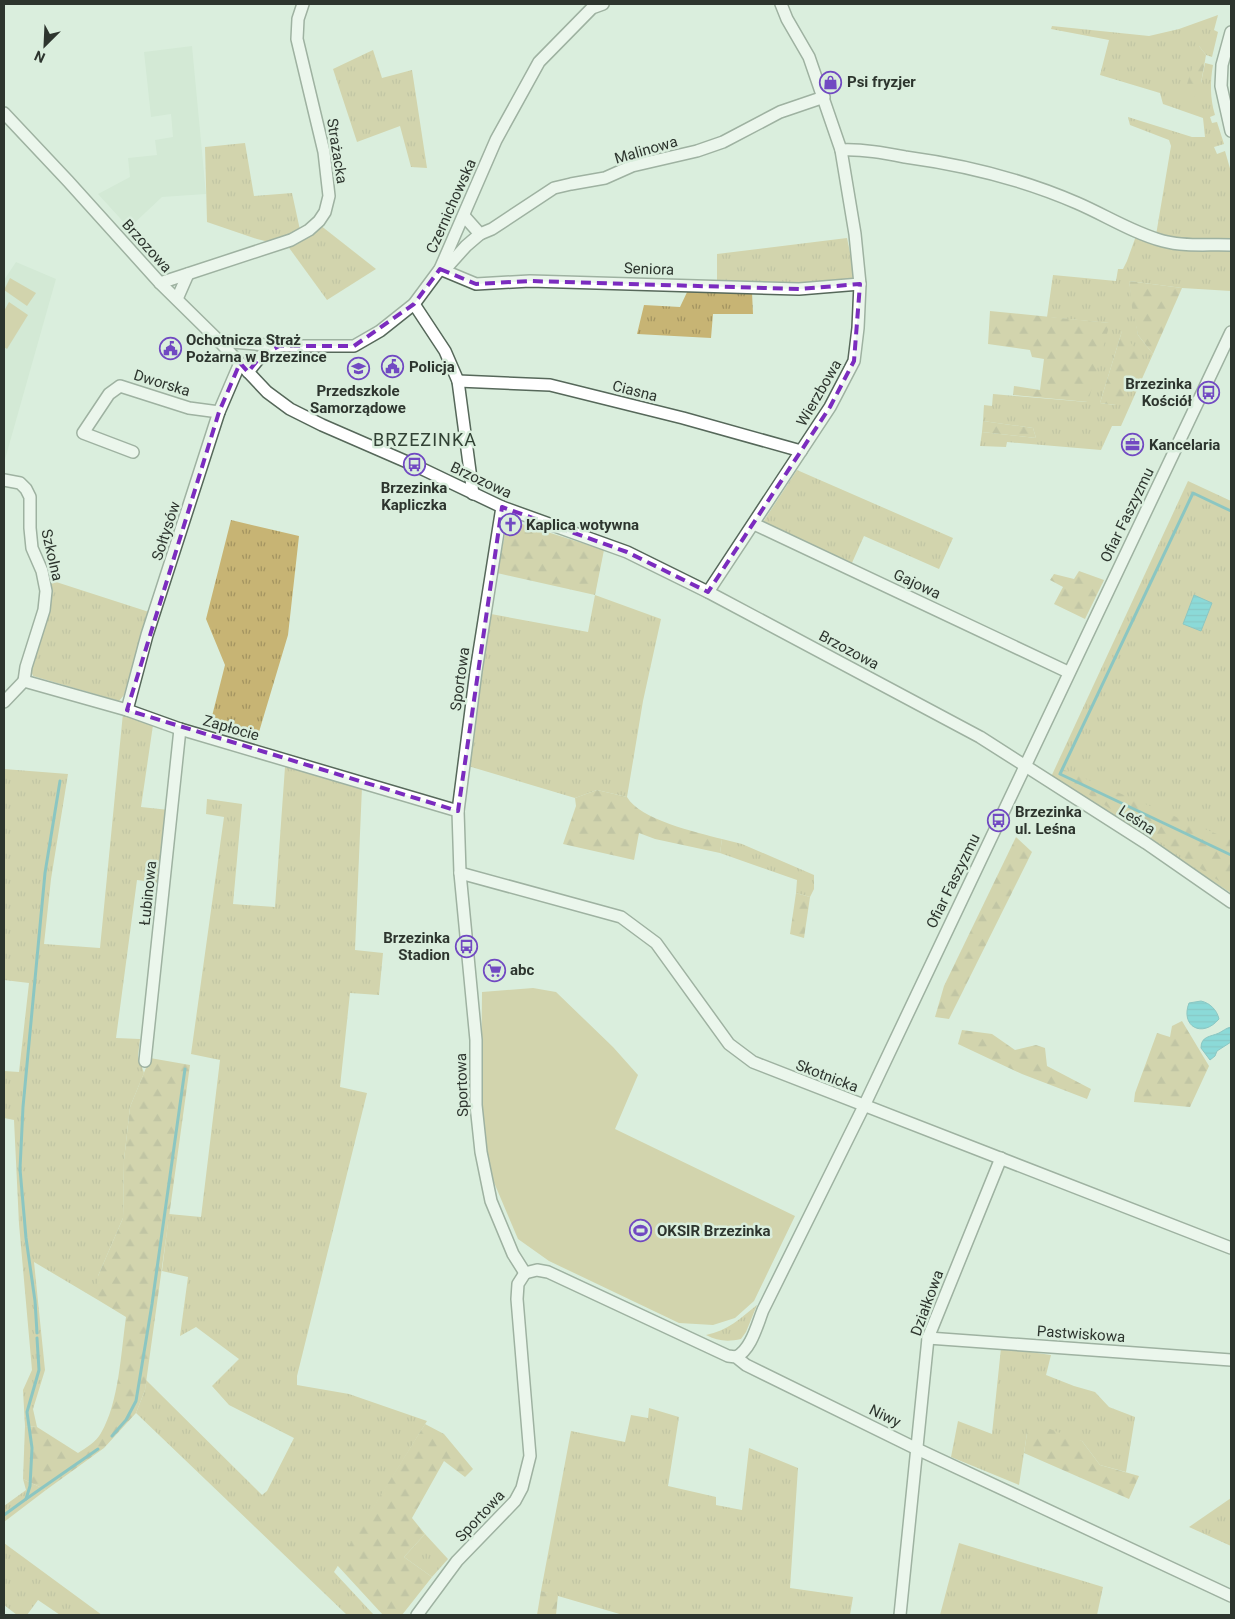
<svg xmlns="http://www.w3.org/2000/svg" width="1235" height="1619" font-family="Roboto,sans-serif">
<style>
.built{fill:#c9e2cd}
.grass{fill:url(#grass-tufts);fill-rule:evenodd}
.forest{fill:url(#forest-firs)}
.garden{fill:#c7b474}
.water{fill:url(#water-rules);stroke:#2c96a2}
.lines{fill:none;stroke-linecap:round;stroke-linejoin:round}
.stream{stroke:#2c96a2;stroke-width:3}
.minor-casing{stroke:#56685a;stroke-width:14}
.minor{stroke:#fff;stroke-width:11}
.marked{fill:none;stroke:#7b2cbf;stroke-width:4;stroke-dasharray:10 6;stroke-linejoin:round}
.labels{text-anchor:middle;dominant-baseline:central;stroke-width:5;stroke-linejoin:round;paint-order:stroke}
.poi-label{font-size:15px;font-weight:bold;fill:#2d352e;stroke:#daeedd;text-anchor:start}
.street-label{font-size:15px;fill:#2d352e;stroke:#daeedd}
.quarter-label{font-size:18px;letter-spacing:1px;fill:#324235;stroke:#daeedd}
</style>
<defs>
<pattern id="grass-tufts" width="24" height="20" patternUnits="userSpaceOnUse" patternTransform="scale(1.25)"><rect width="24" height="20" fill="#c7b474"/><path d="M3 7l-1-3M5 7V3M7 7l1-3M15 17l-1-3M17 17v-4M19 17l1-3" fill="none" stroke="#a29360"/></pattern>
<pattern id="forest-firs" width="22" height="20" patternUnits="userSpaceOnUse" patternTransform="scale(1.25)"><rect width="22" height="20" fill="#c7b474"/><path d="M5 1l3.5 6h-7zM16 11l3.5 6h-7z" fill="#a29360"/></pattern>
<pattern id="water-rules" width="6" height="5" patternUnits="userSpaceOnUse" patternTransform="scale(1.25)"><rect width="6" height="5" fill="#2cc0d3"/><path d="M0 2.5h6" fill="none" stroke="#269dac"/></pattern>
</defs>
<rect width="100%" height="100%" fill="#daeedd"/>
<g class="built">
<polygon points="192,46 206,194 162,197 129,228 98,194 130,177 128,158 157,155 155,140 173,137 171,114 151,117 144,52"/>
<polygon points="16,262 56,279 4,463 4,280"/>
</g>
<g class="grass">
<path d="M1218 15 1214 30 1218 32 1212 57 1206 55 1199 46 1201 83 1205 63 1213 65C1210 82 1210 98 1215 115L1210 117 1212 123 1217 122 1224 144 1214 147 1217 154 1225 151 1231 172V239H1183L1156 235 1171 146 1169 140 1130 125 1128 117 1192 137H1205L1203 118 1163 104 1160 93 1100 75 1109 40 1051 29 1052 26 1149 36 1179 29Z"/>
<polygon points="373,50 382,78 412,70 427,168 411,167 400,126 357,142 333,69"/>
<polygon points="245,143 254,196 292,193 300,230 273,243 257,239 207,222 205,147"/>
<polygon points="320,225 376,269 327,300 287,245"/>
<path d="M1136 236 1231 248V291L1182 288 1129 281 1138 335 1153 354 1121 426H1112L1101 450 1007 442 1006 447 980 446 982 432 1036 438 1033 428 983 421 984 405 992 406 993 394 1087 402 1109 323 1047 317 1053 275 1116 281 1118 269H1123L1127 261ZM1122 331 1115 405 1100 403Z"/>
<polygon points="847,238 855,276 849,280 803,285 717,283 717,254"/>
<polygon points="689,288 752,292 753,314 713,314 711,338 637,334 644,305 680,307"/>
<polygon points="797,470 953,538 939,569 864,536 851,565 763,522"/>
<polygon points="1188,481 1231,501 1231,893 1051,777"/>
<polygon points="231,520 299,536 288,635 256,742 209,728 225,665 206,619"/>
<polygon points="50,580 149,612 124,695 119,701 33,676 31,671 46,620"/>
<polygon points="595,595 661,619 643,701 627,797 597,790 575,798 468,766 491,614 588,632"/>
<polygon points="123,713 153,725 141,807 169,810 159,883 137,880 116,1038 140,1039 138,1056 144,1073 130,1107 124,1160 123,1218 98,1276 98,1300 34,1262 45,1370 33,1409 37,1427 25,1426 23,1390 32,1370 19,1224 14,1120 4,1118 4,1071 19,1072 29,983 4,980 4,769 68,774 51,879 44,944 100,948"/>
<polygon points="285,767 362,787 355,950 383,953 379,995 350,993 340,1087 367,1093 297,1376 297,1385 349,1394 427,1421 334,1572 374,1615 347,1615 136,1413 145,1390 146,1380 262,1495 267,1491 294,1438 229,1405 212,1386 239,1359 196,1327 180,1336 188,1277 162,1271 169,1214 201,1217 220,1060 191,1054 224,817 206,814 207,799 242,804 233,904 275,907"/>
<polygon points="722,839 742,844 814,875 814,889 810,897 796,893 797,880 720,853"/>
<path d="M757 1305 746 1332 741 1339C728 1342 717 1341 706 1335 727 1331 741 1318 757 1305Z"/>
<polygon points="1001,1348 1051,1355 1046,1375 1074,1386 1095,1392 1109,1407 1135,1417 1126,1472 1100,1465 1082,1441 1027,1433 1019,1485 951,1457 958,1421 992,1434"/>
<polygon points="649,1408 679,1417 668,1486 716,1497 716,1505 742,1510 749,1448 798,1468 790,1588 853,1597 850,1615 623,1615 541,1591 571,1431 625,1442 631,1415 648,1418"/>
<polygon points="23,1479 46,1490 4,1522 4,1506 26,1490"/>
<polygon points="1231,1498 1231,1546 1189,1527"/>
<polygon points="425,1534 448,1559 432,1577 404,1557"/>
<polygon points="4,1543 102,1615 60,1615 38,1600 27,1615 17,1615 4,1605"/>
<polygon points="959,1543 1103,1587 1097,1615 940,1615"/>
</g>
<g class="forest">
<polygon points="1199,46 1206,55 1201,83 1193,100 1183,97"/>
<polygon points="1129,281 1182,288 1153,354 1138,335 1132,307"/>
<polygon points="990,311 1110,323 1088,402 1013,395 1014,386 1040,390 1044,359 1032,357 1030,350 988,344"/>
<path d="M1122 331C1141 357 1145 356 1129 386 1125 394 1123 400 1116 405L1100 403Z"/>
<polygon points="983,421 1033,428 1036,438 982,432"/>
<polygon points="522,524 604,550 595,595 497,573 505,534"/>
<polygon points="1079,571 1104,580 1085,619 1054,604 1063,587 1050,580 1054,574 1074,579"/>
<polygon points="1062,769 1231,840 1231,889 1061,776"/>
<path d="M597 790 627 797C640 820 696 832 722 839L720 853 655 839 639 833 634 860 563 844 576 806 575 798Z"/>
<polygon points="1016,837 1032,852 949,1019 935,1017 944,986"/>
<polygon points="796,893 810,897 804,938 790,934"/>
<polygon points="1182,1021 1209,1066 1190,1107 1134,1102 1135,1093 1157,1033 1170,1037 1172,1026"/>
<polygon points="962,1030 992,1034 1015,1050 1036,1045 1045,1048 1047,1066 1091,1089 1087,1099 1022,1074 958,1044"/>
<path d="M150 1058 190 1065 145 1390 136 1413 104 1448 46 1490 23 1479 25 1426 37 1427 78 1453C86 1448 96 1442 101 1433 119 1403 121 1352 126 1317L98 1300V1276L123 1218 124 1160 130 1107Z"/>
<polygon points="1031,1422 1082,1441 1100,1465 1139,1476 1129,1499 1024,1453 1027,1433"/>
<polygon points="425,1424 444,1434 473,1469 465,1477 444,1461 412,1518 425,1534 404,1557 432,1577 402,1615 383,1615 337,1565"/>
<polygon points="541,1591 558,1595 556,1615 537,1615"/>
</g>
<g class="garden">
<polygon points="10,278 36,293 27,306 4,290"/>
<polygon points="9,302 28,315 7,349 4,347 4,311"/>
<polygon points="533,988 556,992 613,1047 638,1075 615,1129 795,1216 754,1301 735,1318 713,1325 679,1323 549,1261 518,1239 490,1173 481,1103 482,992"/>
</g>
<g class="water">
<polygon points="1194,595 1212,603 1201,631 1183,624"/>
<path d="M1201 1001C1210 1003 1217 1010 1219 1019 1202 1039 1180 1026 1189 1003Z"/>
<path d="M1231 1027V1042L1217 1051 1215 1056 1210 1060 1201 1048C1201 1036 1210 1037 1219 1033 1223 1031 1226 1028 1231 1027Z"/>
</g>
<g class="lines">
<g class="stream">
<polyline points="1231,511 1193,493 1060,774 1231,855"/>
<polyline points="37,1333 35,1301 26,1238 20,1169 23,1107 45,873 60,781"/>
<polyline points="112,1436 126,1420 136,1401 152,1304 185,1069"/>
<polyline points="26,1499 98,1449"/>
<polyline points="4,1515 26,1499 30,1486 32,1448 27,1412 39,1370 37,1338"/>
</g>
<defs>
<g id="minor">
<polyline points="1231,32 1222,65 1221,86 1231,131"/>
<polyline points="4,113 68,181 160,283 219,341 267,392 290,409 322,425 414,465 502,507 627,552 708,592 980,737 1146,843 1231,902"/>
<path d="M841 150C863 149 884 153 905 157 964 165 1022 179 1077 203 1105 215 1133 233 1163 241 1185 247 1209 244 1231 245"/>
<polyline points="464,216 480,234 492,229 554,188 571,184 605,178 632,166 697,151 723,142 780,112 824,97"/>
<polyline points="442,268 448,266 466,246 480,234"/>
<polyline points="440,269 476,284 530,281 799,289 860,284"/>
<polyline points="160,283 291,240 309,230 319,221 325,212 329,196 324,152 297,39 298,19 303,4"/>
<polyline points="177,299 188,274"/>
<polyline points="414,304 445,351 458,381 473,494"/>
<polyline points="219,341 279,346 354,346 380,331 414,304 440,269 496,140 539,62 592,8 603,4"/>
<polyline points="248,372 261,356 279,346"/>
<polyline points="458,381 550,385 683,418 801,451"/>
<polyline points="133,452 83,433 109,394 120,386 189,408 219,412"/>
<polyline points="4,480 20,483 26,489 30,497 30,528 32,548 42,571 46,591 44,610 26,667 24,681"/>
<polyline points="502,507 476,671 458,811 460,873 476,1040 476,1105 481,1152 491,1201 513,1254 525,1273"/>
<polyline points="754,524 1068,672"/>
<polyline points="708,592 830,407 854,361 858,328 860,284 855,234 841,150 809,57 787,19 781,4"/>
<polyline points="24,681 127,710 180,729 458,811"/>
<polyline points="4,702 24,681"/>
<polyline points="127,710 147,635 219,412 240,363"/>
<polyline points="460,873 621,917 656,943 729,1044 753,1062 1231,1248"/>
<polyline points="145,1061 180,729"/>
<polyline points="525,1273 537,1270 548,1272 728,1356 736,1357 746,1365 917,1449 1231,1596"/>
<polyline points="928,1338 1231,1360"/>
<path d="M736 1357C751 1350 757 1325 763 1310L864 1106 1231 332"/>
<polyline points="417,1615 457,1561 515,1501 522,1488 530,1456 517,1299 518,1284 525,1273"/>
<polyline points="900,1615 928,1338 1001,1158"/>
</g>
</defs>
<use href="#minor" class="minor-casing"/>
<use href="#minor" class="minor"/>
</g>
<path d="M0 0H1235V1619H0ZM440 269 476 284 530 281 799 289 860 284 854 361 830 407 708 592 627 552 502 507 458 811 127 710 219 412 240 363 248 372 261 356 279 346H354L414 304Z" fill="#daeedd" fill-opacity=".55" fill-rule="evenodd"/>
<path class="marked" d="M440 269 476 284 530 281 799 289 860 284 854 361 830 407 708 592 627 552 502 507 458 811 127 710 219 412 240 363 248 372 261 356 279 346H354L414 304Z"/>
<defs>
<symbol id="shop-ring" viewBox="-11 -11 22 22"><circle r="9.5" fill="#daeedd" stroke="#7149c2" stroke-width="1.5"/><path d="M-5-2.5h2.3a2.7 3.5 0 0 1 5.4 0H5L5.5 6h-11ZM-1.5-2.5h3a1.5 2.3 0 0 0-3 0Z" fill="#7149c2"/></symbol>
<symbol id="civic-ring" viewBox="-11 -11 22 22"><circle r="9.5" fill="#daeedd" stroke="#7149c2" stroke-width="1.5"/><path d="M-.6-6.5H3V-4.5H.6V-3L4-1V1h2V6H-6V1h2V-1L-.6-3ZM-1.2 2.5V6h2.4V2.5Z" fill="#7149c2"/></symbol>
<symbol id="school-ring" viewBox="-11 -11 22 22"><circle r="9.5" fill="#daeedd" stroke="#7149c2" stroke-width="1.5"/><path d="M0-5L7-2L0 1L-7-2ZM-4 1L0 2.5L4 1V4Q0 6-4 4Z" fill="#7149c2"/></symbol>
<symbol id="bus-ring" viewBox="-11 -11 22 22"><circle r="9.5" fill="#daeedd" stroke="#7149c2" stroke-width="1.5"/><path d="M-5-6H5V4H4V6H2V4H-2V6H-4V4H-5ZM-3.5-4V0h7V-4ZM-3.5 1.2v1.5H-2V1.2ZM2 1.2v1.5H3.5V1.2Z" fill="#7149c2"/></symbol>
<symbol id="office-ring" viewBox="-11 -11 22 22"><circle r="9.5" fill="#daeedd" stroke="#7149c2" stroke-width="1.5"/><path d="M-6-3h4V-5.5h4V-3h4V5H-6ZM-1-4.5V-3h2v-1.5ZM-6 0V1H6V0Z" fill="#7149c2"/></symbol>
<symbol id="church-ring" viewBox="-11 -11 22 22"><circle r="9.5" fill="#daeedd" stroke="#7149c2" stroke-width="1.5"/><path d="M-1.2-6h2.4v3.5h3.3v2.4h-3.3V6h-2.4V-.1h-3.3v-2.4h3.3Z" fill="#7149c2"/></symbol>
<symbol id="supermarket-ring" viewBox="-11 -11 22 22"><circle r="9.5" fill="#daeedd" stroke="#7149c2" stroke-width="1.5"/><path d="M-6-5.5h2.5l.6 2H6L4.5 2H-2.5L-4.4-4H-6ZM-1.5 3.2a1.3 1.3 0 1 0 .1 0ZM3 3.2a1.3 1.3 0 1 0 .1 0Z" fill="#7149c2"/></symbol>
<symbol id="stadium-ring" viewBox="-11 -11 22 22"><circle r="9.5" fill="#daeedd" stroke="#7149c2" stroke-width="1.5"/><path d="M0-5a6.5 5 0 1 0 0 10a6.5 5 0 1 0 0-10ZM-3.5-1.8h7v3.6h-7Z" fill="#7149c2"/></symbol>
</defs>
<g fill-rule="evenodd">
<use href="#shop-ring" x="818" y="70" width="25" height="25"/>
<use href="#civic-ring" x="158" y="336" width="25" height="25"/>
<use href="#civic-ring" x="380" y="354" width="25" height="25"/>
<use href="#school-ring" x="346" y="356" width="25" height="25"/>
<use href="#bus-ring" x="1196" y="380" width="25" height="25"/>
<use href="#office-ring" x="1120" y="432" width="25" height="25"/>
<use href="#bus-ring" x="402" y="452" width="25" height="25"/>
<use href="#church-ring" x="498" y="512" width="25" height="25"/>
<use href="#bus-ring" x="986" y="808" width="25" height="25"/>
<use href="#bus-ring" x="454" y="934" width="25" height="25"/>
<use href="#supermarket-ring" x="482" y="958" width="25" height="25"/>
<use href="#stadium-ring" x="628" y="1218" width="25" height="25"/>
</g>
<g class="labels">
<g class="poi-label">
<text x="847" y="82">Psi fryzjer</text>
<text x="186" y="340">Ochotnicza Straż<tspan x="186" dy="17">Pożarna w Brzezince</tspan></text>
<text x="409" y="367">Policja</text>
<text x="1192" y="384" text-anchor="end">Brzezinka<tspan x="1192" dy="17">Kościół</tspan></text>
<text x="358" y="391" text-anchor="middle">Przedszkole<tspan x="358" dy="17">Samorządowe</tspan></text>
<text x="1149" y="445">Kancelaria</text>
<text x="414" y="488" text-anchor="middle">Brzezinka<tspan x="414" dy="17">Kapliczka</tspan></text>
<text x="526" y="525">Kaplica wotywna</text>
<text x="1015" y="812">Brzezinka<tspan x="1015" dy="17">ul. Leśna</tspan></text>
<text x="450" y="938" text-anchor="end">Brzezinka<tspan x="450" dy="17">Stadion</tspan></text>
<text x="510" y="970">abc</text>
<text x="657" y="1231">OKSIR Brzezinka</text>
</g>
<g class="street-label">
<text transform="translate(646 150) rotate(-16)">Malinowa</text>
<text transform="translate(337 151) rotate(81)">Strażacka</text>
<text transform="translate(451 206) rotate(-66)">Czernichowska</text>
<text transform="translate(147 246) rotate(48)">Brzozowa</text>
<text transform="translate(649 269) rotate(2)">Seniora</text>
<text transform="translate(162 383) rotate(17)">Dworska</text>
<text transform="translate(635 391) rotate(14)">Ciasna</text>
<text transform="translate(819 393) rotate(-60)">Wierzbowa</text>
<text transform="translate(481 480) rotate(25)">Brzozowa</text>
<text transform="translate(1127 515) rotate(-64)">Ofiar Faszyzmu</text>
<text transform="translate(166 531) rotate(-72)">Sołtysów</text>
<text transform="translate(52 555) rotate(77)">Szkolna</text>
<text transform="translate(917 584) rotate(25)">Gajowa</text>
<text transform="translate(849 650) rotate(28)">Brzozowa</text>
<text transform="translate(460 679) rotate(-82)">Sportowa</text>
<text transform="translate(231 728) rotate(16)">Zapłocie</text>
<text transform="translate(1137 820) rotate(33)">Leśna</text>
<text transform="translate(953 881) rotate(-64)">Ofiar Faszyzmu</text>
<text transform="translate(148 893) rotate(-84)">Łubinowa</text>
<text transform="translate(827 1076) rotate(21)">Skotnicka</text>
<text transform="translate(462 1085) rotate(-92)">Sportowa</text>
<text transform="translate(927 1303) rotate(-70)">Działkowa</text>
<text transform="translate(1081 1334) rotate(4)">Pastwiskowa</text>
<text transform="translate(885 1416) rotate(26)">Niwy</text>
<text transform="translate(480 1516) rotate(-47)">Sportowa</text>
</g>
<g class="quarter-label">
<text x="425" y="439">BRZEZINKA</text>
</g>
</g>
<rect width="1235" height="1619" fill="none" stroke="#2d352e" stroke-width="10"/>
<g transform="translate(45 45) rotate(204)" stroke="#daeedd" stroke-width="4" paint-order="stroke">
<path d="M0-4L9 19L0 12L-9 19Z" fill="#2d352e"/>
<text y="-8" font-size="14" font-weight="bold" text-anchor="middle" fill="#2d352e">N</text>
</g>
</svg>
